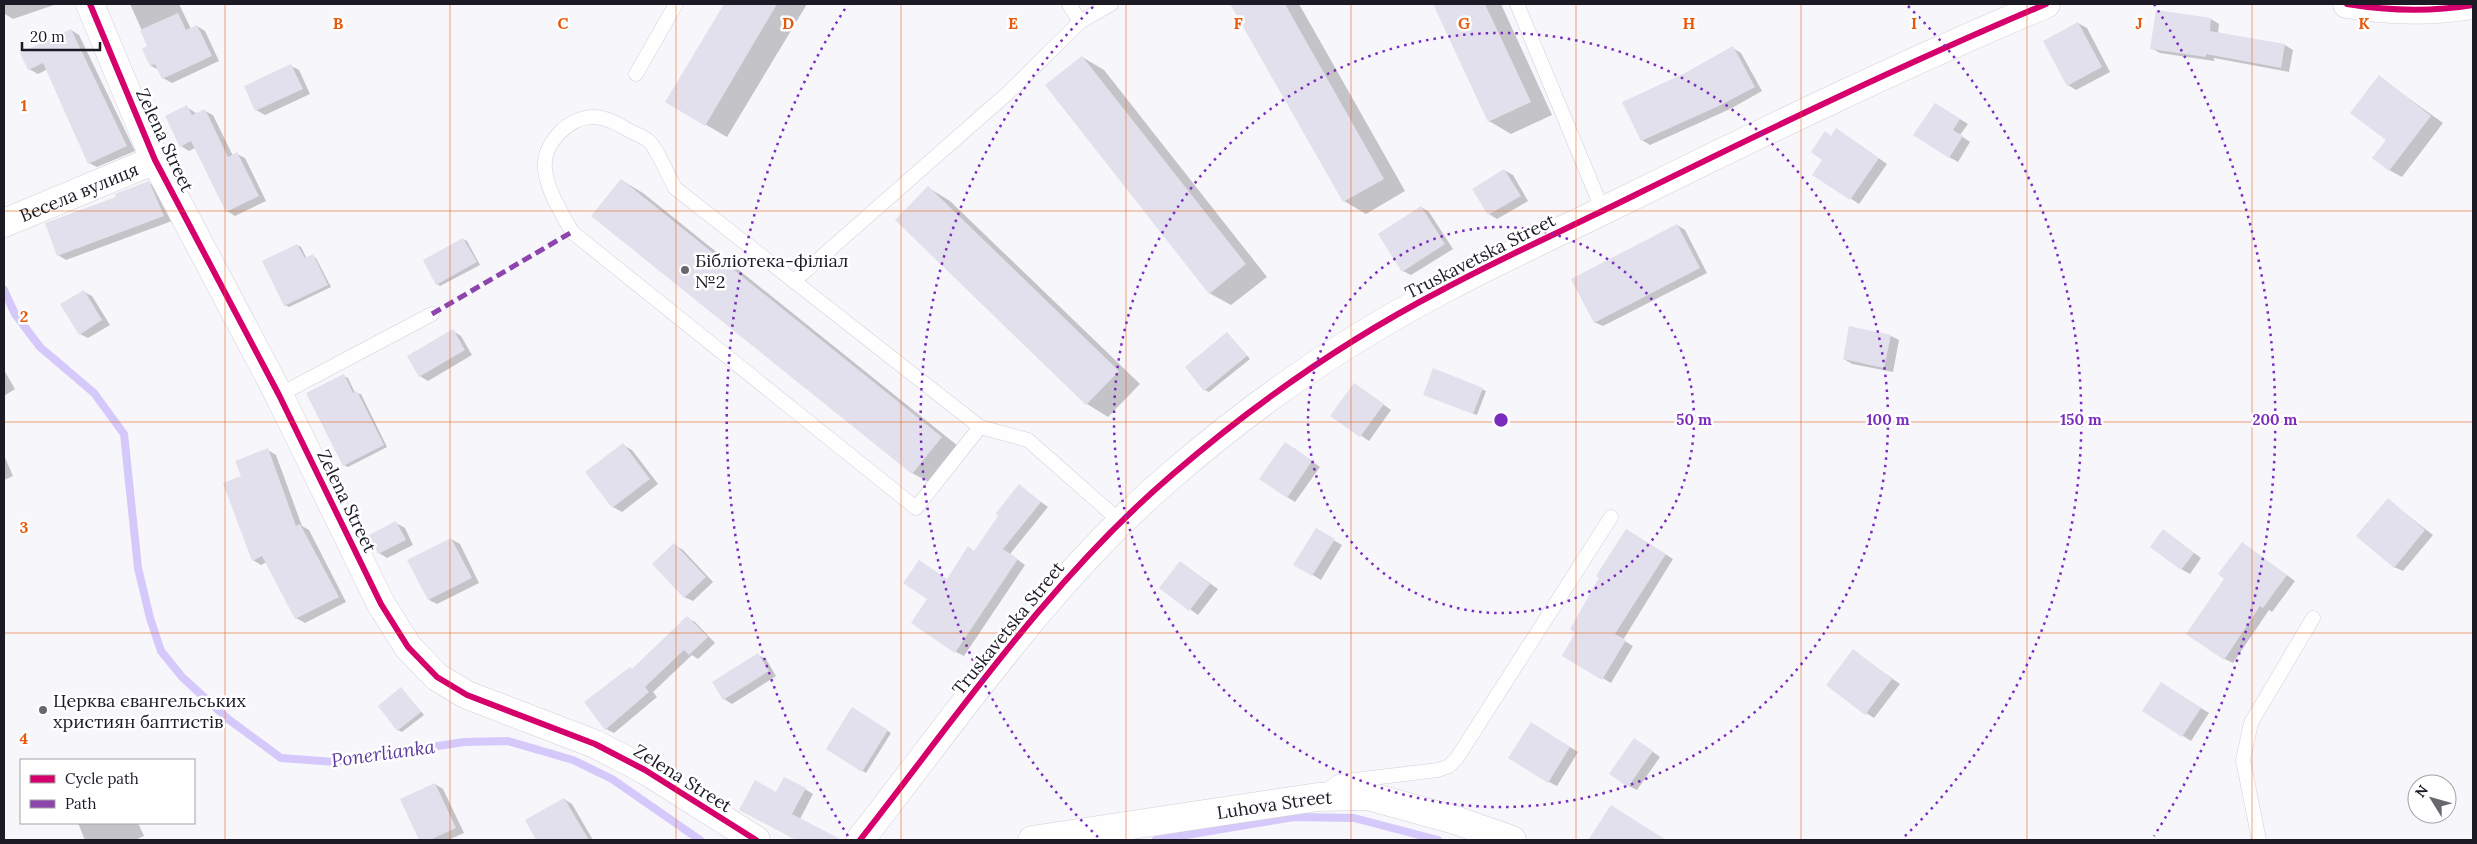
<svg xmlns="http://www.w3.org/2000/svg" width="2477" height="844" font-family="Lora,serif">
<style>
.shadow{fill:#0003}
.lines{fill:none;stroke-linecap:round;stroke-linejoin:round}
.stream{stroke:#d4c9fa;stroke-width:8}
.building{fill:#e2e0ec}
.service-casing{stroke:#d1d0d7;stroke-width:15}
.minor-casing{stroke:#d1d0d7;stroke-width:29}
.secondary-casing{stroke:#d1d0d7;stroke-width:29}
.service{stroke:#fefefe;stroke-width:14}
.minor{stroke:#fefefe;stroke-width:28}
.secondary{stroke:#fefefe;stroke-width:28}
.quiet{stroke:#8e44ad;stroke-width:5;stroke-dasharray:10 5;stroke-linecap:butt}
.cycleway-casing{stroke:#fff;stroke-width:9}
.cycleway{stroke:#d6006c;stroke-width:6}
.grid{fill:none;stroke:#e8590c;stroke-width:1;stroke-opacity:0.55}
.ring{fill:none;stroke:#7b2cbf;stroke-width:2.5;stroke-dasharray:2.5 5}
.poi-dot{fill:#68676f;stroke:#fff;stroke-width:2}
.labels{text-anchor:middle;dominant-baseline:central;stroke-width:5;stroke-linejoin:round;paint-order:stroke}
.street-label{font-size:18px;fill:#1c1a24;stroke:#fff}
.poi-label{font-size:18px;fill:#1c1a24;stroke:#fff;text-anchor:start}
.water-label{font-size:19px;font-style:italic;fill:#5b3c9d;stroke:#fff}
.grid-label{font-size:16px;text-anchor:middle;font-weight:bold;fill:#e8590c;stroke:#fff;stroke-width:5;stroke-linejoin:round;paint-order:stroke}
.centre{fill:#7b2cbf;stroke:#fff;stroke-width:2.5}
.ring-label{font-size:15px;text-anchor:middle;font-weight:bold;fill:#7b2cbf;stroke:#fff;stroke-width:5;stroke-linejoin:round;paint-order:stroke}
</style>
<rect width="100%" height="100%" fill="#f6f6fb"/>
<g class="shadow">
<polygon points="4,4 54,4 54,5 13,19 5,14"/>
<polygon points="130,4 179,4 191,29 197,26 205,31 219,61 172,83 163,78 159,70 151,66 144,49 149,46"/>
<polygon points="725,4 807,4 727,137 667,102"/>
<polygon points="1231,4 1299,4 1405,191 1366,214 1344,201"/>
<polygon points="1435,4 1501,4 1552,115 1511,134 1489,121"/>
<polygon points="2157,11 2211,19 2219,24 2218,33 2285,45 2293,50 2289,72 2214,58 2214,61 2160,53 2151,48"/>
<polygon points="2078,23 2087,28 2110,72 2076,90 2068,85"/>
<polygon points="71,30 79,35 135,151 97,167 89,163 48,69 38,74 29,69"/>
<polygon points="1733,48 1741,53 1762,91 1730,109 1650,145 1642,140 1684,75"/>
<polygon points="1082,57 1104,70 1267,277 1231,305 1209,293"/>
<polygon points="291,66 299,70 310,94 265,115 256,110"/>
<polygon points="2379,77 2443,123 2402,177 2389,170"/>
<polygon points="187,107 197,114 205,111 213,115 233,156 237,154 245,158 266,201 235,216 227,211 195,148 189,151 181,146"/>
<polygon points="1944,109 1968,124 1960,135 1970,142 1958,162 1949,157"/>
<polygon points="1845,135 1887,164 1859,204 1814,174 1824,160 1832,137"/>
<polygon points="1504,170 1513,175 1528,201 1497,219 1489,214"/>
<polygon points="621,180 643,193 963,450 934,485 912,473"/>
<polygon points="149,183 157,188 172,221 66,260 58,255"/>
<polygon points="929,188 950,201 1140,384 1108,417 1087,404"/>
<polygon points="1421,207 1429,212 1453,249 1411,275 1403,271"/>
<polygon points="1677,225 1685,230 1707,273 1603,326 1594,322"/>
<polygon points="463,239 467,241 480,265 440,286 437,284"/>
<polygon points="297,245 301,247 307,259 313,256 316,258 331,287 289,307 285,305"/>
<polygon points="84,292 92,296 110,325 88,338 80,334"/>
<polygon points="453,331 461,336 472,355 428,381 420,376 409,357"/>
<polygon points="1228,334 1250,359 1209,392 1205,390"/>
<polygon points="1891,336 1899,340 1893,372 1852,364 1844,359"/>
<polygon points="4,370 15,389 4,396"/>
<polygon points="1434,370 1486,391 1477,415 1428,396"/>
<polygon points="344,376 348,378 355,393 361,394 387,447 348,467 344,465"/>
<polygon points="1362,389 1391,410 1369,441 1332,415"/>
<polygon points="623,445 632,450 658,484 622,512 613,507"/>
<polygon points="1294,448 1320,467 1295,502 1287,497"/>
<polygon points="268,450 276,455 302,526 309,530 346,602 305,623 296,618 267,562 261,565 253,560 242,477"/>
<polygon points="4,455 13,476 4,480"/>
<polygon points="1019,486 1048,507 1010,554 1025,565 964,656 956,652 929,599 975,552"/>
<polygon points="2388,500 2433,535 2403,571 2394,567"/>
<polygon points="396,523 405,528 413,545 387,558 379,553"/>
<polygon points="1316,530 1342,545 1321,580 1295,564"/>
<polygon points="1635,535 1673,559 1623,640 1633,646 1611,683 1563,655"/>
<polygon points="2171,536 2201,558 2190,574 2181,569"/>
<polygon points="451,539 460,544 479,583 437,604 429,600"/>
<polygon points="2242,543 2295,581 2272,612 2269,610 2233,663 2225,659 2225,578"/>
<polygon points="675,545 683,550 713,582 693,601 684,597"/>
<polygon points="1180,562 1218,589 1198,615 1161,588"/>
<polygon points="687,618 695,622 715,643 698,659 692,655 653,692 657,697 614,733 606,729"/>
<polygon points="1853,651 1900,684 1874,718 1866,713"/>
<polygon points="758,655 766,659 776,676 732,704 724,699"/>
<polygon points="2169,688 2209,713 2191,741 2144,711"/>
<polygon points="401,689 424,715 402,732 398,730"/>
<polygon points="853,709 891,733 866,773 828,749"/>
<polygon points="1539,728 1578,752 1557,786 1549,782"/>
<polygon points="1642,744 1660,757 1637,790 1629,786"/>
<polygon points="435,784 443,789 464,833 448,840 420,840 401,800"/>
<polygon points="805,789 813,794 800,819 824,833 820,840 798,840 749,814 777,793"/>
<polygon points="564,799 572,804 593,840 542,840 530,819"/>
<polygon points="78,823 138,823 144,836 135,840 85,840"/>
<polygon points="1592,835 1662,838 1661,840 1600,840"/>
</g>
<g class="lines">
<g class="stream">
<polyline points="4,290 15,314 40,347 94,393 124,434 138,568 150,618 161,651 182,677 228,719 281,758 335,762 464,742 508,741 573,760 612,779 700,840"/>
<polyline points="1156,840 1294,817 1354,818 1438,840"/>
</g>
</g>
<g class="building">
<polygon points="724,4 777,4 705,126 665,102"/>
<polygon points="1230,4 1285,4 1384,179 1343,202"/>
<polygon points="1433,4 1485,4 1531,102 1488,122"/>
<polygon points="2156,10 2211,18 2210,31 2285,44 2281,68 2206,54 2206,57 2150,49"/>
<polygon points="178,13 186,30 197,25 212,56 162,79 155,64 150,66 142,49 147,46 140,30"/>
<polygon points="2078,22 2102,67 2067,86 2043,41"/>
<polygon points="71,29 127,146 88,164 43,63 28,70 20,53"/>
<polygon points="1733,46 1755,87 1721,105 1641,141 1622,102 1683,74"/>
<polygon points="1082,56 1246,264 1209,294 1045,85"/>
<polygon points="291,64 303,89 255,111 244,86"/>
<polygon points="2379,75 2431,116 2389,171 2372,158 2386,140 2350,113"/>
<polygon points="1935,103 1960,119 1953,130 1963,136 1949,158 1913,135"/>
<polygon points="187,105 192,115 205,109 228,157 237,152 259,196 226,212 191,141 180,147 165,116"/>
<polygon points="1836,128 1879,158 1850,200 1812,175 1822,160 1811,152 1825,131 1831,136"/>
<polygon points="1504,169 1521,196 1488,215 1472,189"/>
<polygon points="621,179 942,437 912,474 591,216"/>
<polygon points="149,181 164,216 57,256 45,223 116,197 115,194"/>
<polygon points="928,186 1119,371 1086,405 895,220"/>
<polygon points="1421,206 1445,244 1402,272 1378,234"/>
<polygon points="1677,224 1700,268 1594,323 1571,279"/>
<polygon points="463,238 477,262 436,285 423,260"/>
<polygon points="297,244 305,258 313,254 328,285 284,306 262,261"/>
<polygon points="84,290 102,320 79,335 60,304"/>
<polygon points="1849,326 1891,335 1884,368 1843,359"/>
<polygon points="453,329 465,350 419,377 407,356"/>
<polygon points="1227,332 1247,356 1204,391 1185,367"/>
<polygon points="1433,368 1483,388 1473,414 1423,395"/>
<polygon points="344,374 353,393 357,391 384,445 343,466 306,393"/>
<polygon points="1354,383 1384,404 1360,437 1330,416"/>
<polygon points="1285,442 1312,461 1287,498 1259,479"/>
<polygon points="623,443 650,479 612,508 585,472"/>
<polygon points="268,448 296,526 300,524 339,597 295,619 262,556 252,561 223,483 241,476 235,461"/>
<polygon points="1019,484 1041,502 1003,549 1018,559 955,653 911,623 927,599 903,583 919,560 947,579 968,546 974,551 998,516 996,513"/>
<polygon points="2388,498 2425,530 2394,568 2356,536"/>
<polygon points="396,521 406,540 378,554 369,535"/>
<polygon points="1316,528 1335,539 1312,576 1293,565"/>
<polygon points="1626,529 1666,554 1615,634 1626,640 1602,680 1562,656 1575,633 1570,629 1599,578 1596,576"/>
<polygon points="2163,529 2194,553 2181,570 2150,547"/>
<polygon points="451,538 472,578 428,600 407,560"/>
<polygon points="2242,542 2287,575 2263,608 2260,606 2224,660 2186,634 2224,579 2218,574"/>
<polygon points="674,543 706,577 684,598 652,564"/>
<polygon points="1180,561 1210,584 1189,611 1159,588"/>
<polygon points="687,616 708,637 689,655 684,650 645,687 649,692 605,730 584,702 630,667 632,669"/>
<polygon points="1853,649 1892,679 1865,715 1826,685"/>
<polygon points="758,653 769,671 723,700 712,682"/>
<polygon points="2161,682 2201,708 2182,737 2142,711"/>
<polygon points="401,687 421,712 397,731 378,706"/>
<polygon points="852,707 888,730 862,772 826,749"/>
<polygon points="1531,722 1570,747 1548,783 1508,758"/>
<polygon points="1634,738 1653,751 1628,787 1609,774"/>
<polygon points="784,777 806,788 792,814 842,840 796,840 739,810 755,780 776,792"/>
<polygon points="435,783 456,828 430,840 419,840 400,799"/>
<polygon points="564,798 589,840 536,840 525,820"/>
<polygon points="1611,805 1666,840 1588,840"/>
</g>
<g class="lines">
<defs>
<g id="service">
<polyline points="1069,4 1080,22"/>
<polyline points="1517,4 1603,211"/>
<polyline points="636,74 676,4"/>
<polyline points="794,281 1009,92 1080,22 1111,4"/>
<polyline points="279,395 432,314"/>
<path d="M980 427 916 508 572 232C562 213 547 191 545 169 542 144 569 116 595 117 608 118 618 124 630 131 636 134 645 137 650 142 660 154 667 174 675 188L980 427 1028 440 1121 522"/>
<polyline points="1323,793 1338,782 1438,770 1449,766 1457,758 1611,517"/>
<polyline points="2259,840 2243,760 2251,723 2313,618"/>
</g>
<g id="minor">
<polyline points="90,4 155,160 279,395 381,604 408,647 437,677 467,695 595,744 645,770 756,840"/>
<path id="s1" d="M4 223 155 160"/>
<path id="s2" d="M1032 840 1318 797 1368 796 1455 820 1512 840"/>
</g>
<g id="secondary">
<path d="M2347 4C2389 11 2431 12 2473 5"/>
<path d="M860 840C958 715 1051 578 1173 474 1254 404 1346 340 1442 290 1505 256 1571 227 1635 195 1771 128 1906 63 2046 4"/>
</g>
</defs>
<use href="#service" class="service-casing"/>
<use href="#minor" class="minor-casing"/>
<use href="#secondary" class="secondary-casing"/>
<use href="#service" class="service"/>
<use href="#minor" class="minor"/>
<use href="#secondary" class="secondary"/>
<polyline class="quiet" points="432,314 572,232"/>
<defs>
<g id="cycleway">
<polyline points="90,4 155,160 279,395 381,604 408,647 437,677 467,695 595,744 645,770 756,840"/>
<path d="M2347 4C2389 11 2431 12 2473 5"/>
<path d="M860 840C958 715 1051 578 1173 474 1254 404 1346 340 1442 290 1505 256 1571 227 1635 195 1771 128 1906 63 2046 4"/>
</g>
</defs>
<use href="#cycleway" class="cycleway-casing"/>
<use href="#cycleway" class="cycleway"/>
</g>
<path class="grid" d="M225 4V840M450 4V840M676 4V840M901 4V840M1126 4V840M1351 4V840M1576 4V840M1801 4V840M2027 4V840M2252 4V840M4 211H2473M4 422H2473M4 633H2473"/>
<g class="ring">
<circle cx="1501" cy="420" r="193"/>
<circle cx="1501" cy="420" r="387"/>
<path d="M1098 837A580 580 0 0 1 1094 6M1908 6A580 580 0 0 1 1904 837"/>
<path d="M848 836A774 774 0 0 1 848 4M2154 4A774 774 0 0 1 2154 836"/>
</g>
<g class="poi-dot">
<circle cx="685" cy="270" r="5"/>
<circle cx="43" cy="710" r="5"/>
</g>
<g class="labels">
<g class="street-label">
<text transform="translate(165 140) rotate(65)">Zelena Street</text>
<text stroke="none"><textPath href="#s1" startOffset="81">Весела вулиця</textPath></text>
<text transform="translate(1480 256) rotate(-27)">Truskavetska Street</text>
<text transform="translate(347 501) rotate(64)">Zelena Street</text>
<text transform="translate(1008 628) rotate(-51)">Truskavetska Street</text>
<text transform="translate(683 778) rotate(32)">Zelena Street</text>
<text stroke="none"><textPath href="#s2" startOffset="245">Luhova Street</textPath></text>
</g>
<g class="poi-label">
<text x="695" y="260">Бібліотека-філіал<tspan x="695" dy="21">№2</tspan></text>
<text x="53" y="700">Церква євангельських<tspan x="53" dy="21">християн баптистів</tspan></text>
</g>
<g class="water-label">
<text transform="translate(383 753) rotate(-8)">Ponerlianka</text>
</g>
</g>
<g class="grid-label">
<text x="338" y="29">B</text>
<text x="563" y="29">C</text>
<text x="788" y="29">D</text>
<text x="1013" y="29">E</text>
<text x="1238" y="29">F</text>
<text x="1464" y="29">G</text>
<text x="1689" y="29">H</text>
<text x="1914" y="29">I</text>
<text x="2139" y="29">J</text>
<text x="2364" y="29">K</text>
<text x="24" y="111">1</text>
<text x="24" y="322">2</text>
<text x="24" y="533">3</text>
<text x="24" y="744">4</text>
</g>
<circle cx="1501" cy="420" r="8" class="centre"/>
<g class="ring-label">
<text x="1694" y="425">50 m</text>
<text x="1888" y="425">100 m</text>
<text x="2081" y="425">150 m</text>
<text x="2275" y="425">200 m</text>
</g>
<rect width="2477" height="844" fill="none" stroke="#1c1a24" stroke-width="10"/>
<rect x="20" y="759" width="175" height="65" fill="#ffffff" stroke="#a4a3a7"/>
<rect x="30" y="775" width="25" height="8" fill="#d6006c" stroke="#a4a3a7"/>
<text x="65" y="784" font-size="15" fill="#1c1a24">Cycle path</text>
<rect x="30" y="800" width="25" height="8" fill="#8e44ad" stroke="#a4a3a7"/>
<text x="65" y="809" font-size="15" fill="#1c1a24">Path</text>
<g transform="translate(2432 799) rotate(307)"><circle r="24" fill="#ffffff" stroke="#a4a3a7"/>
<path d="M0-4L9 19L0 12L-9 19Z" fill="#68676f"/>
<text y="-8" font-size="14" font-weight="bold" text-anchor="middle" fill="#1c1a24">N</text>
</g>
<path d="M22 42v8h78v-8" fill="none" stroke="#1c1a24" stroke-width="2.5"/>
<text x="30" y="42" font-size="15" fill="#1c1a24" stroke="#ffffff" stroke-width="4" paint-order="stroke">20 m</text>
</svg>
